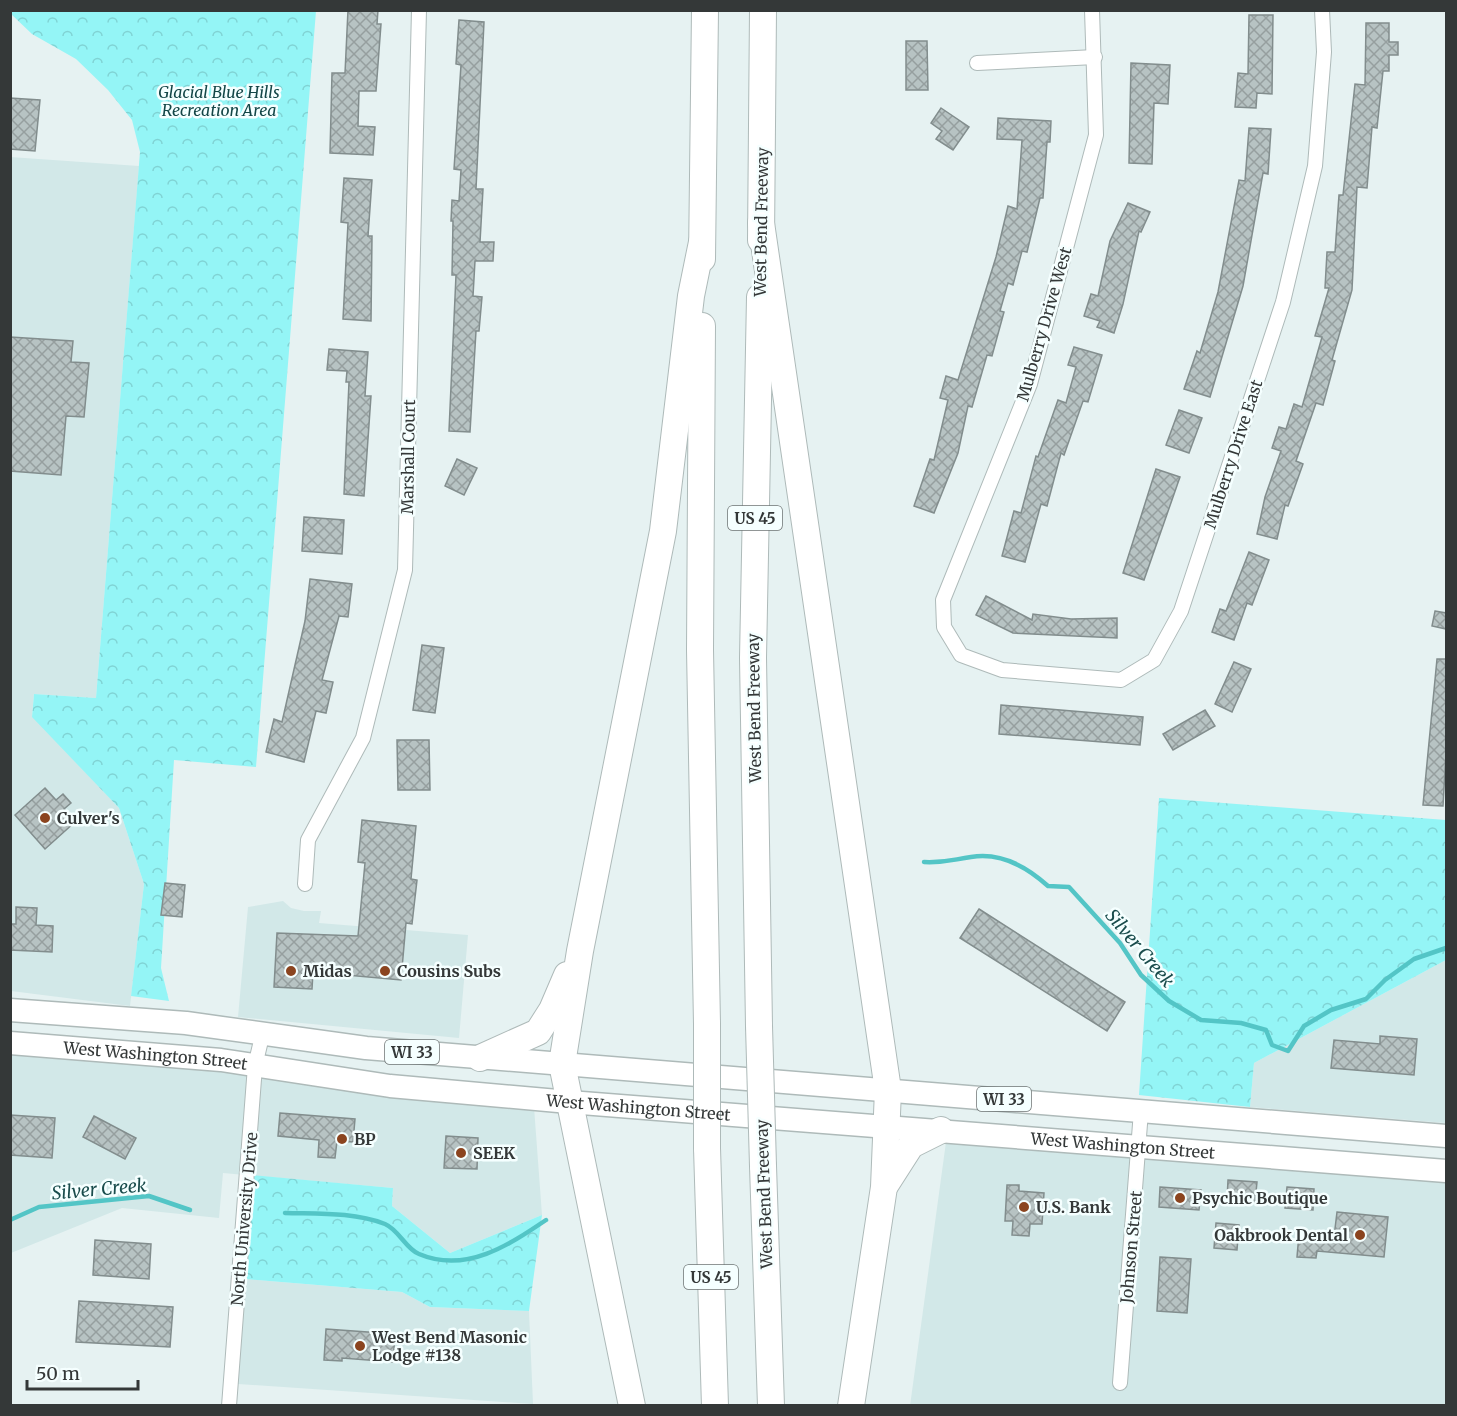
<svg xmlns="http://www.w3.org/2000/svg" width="1457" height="1416" font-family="Merriweather,serif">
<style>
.built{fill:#d2e8e8}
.park{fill:url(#park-crowns)}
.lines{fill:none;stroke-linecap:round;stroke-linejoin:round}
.stream{stroke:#53c5c6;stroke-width:4.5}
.building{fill:url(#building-cross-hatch);stroke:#828d8d;stroke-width:1.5}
.minor-casing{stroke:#aebab9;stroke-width:16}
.primary-casing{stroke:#aebab9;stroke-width:25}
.motorway-casing{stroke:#aebab9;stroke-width:28}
.minor{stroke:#fff;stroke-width:14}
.primary{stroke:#fff;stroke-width:22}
.motorway{stroke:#fff;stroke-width:26}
.motorway-bridge-casing{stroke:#aebab9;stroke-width:28;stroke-linecap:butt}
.motorway-bridge{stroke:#fff;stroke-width:26}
.poi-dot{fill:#8b441f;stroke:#f5ffff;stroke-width:2}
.labels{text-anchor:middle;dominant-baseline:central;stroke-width:5;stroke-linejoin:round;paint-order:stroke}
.shield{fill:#f5ffff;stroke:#6e7474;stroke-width:1.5}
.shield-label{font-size:15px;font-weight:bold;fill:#343838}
.park-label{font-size:16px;font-style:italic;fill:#134647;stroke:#f5ffff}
.street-label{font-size:16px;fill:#343838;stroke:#f5ffff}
.poi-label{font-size:16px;font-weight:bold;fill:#343838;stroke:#f5ffff;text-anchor:start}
.water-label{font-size:18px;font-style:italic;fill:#194c4c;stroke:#f5ffff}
</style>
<defs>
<pattern id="park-crowns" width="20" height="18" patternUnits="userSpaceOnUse" patternTransform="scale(1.5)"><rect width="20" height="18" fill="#94f5f6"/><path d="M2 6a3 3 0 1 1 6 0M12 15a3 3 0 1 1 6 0" fill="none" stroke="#80d3d4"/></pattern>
<pattern id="building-cross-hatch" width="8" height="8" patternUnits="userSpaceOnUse" patternTransform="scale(1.5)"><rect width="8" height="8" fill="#b7c3c3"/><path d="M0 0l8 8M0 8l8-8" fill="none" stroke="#969f9f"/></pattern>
</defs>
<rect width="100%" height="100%" fill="#e6f2f2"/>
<g class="built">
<polygon points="10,157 139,166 96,698 34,694 32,716 119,808 144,884 130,1006 11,991"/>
<polygon points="283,901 291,908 304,911 321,911 319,923 468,935 459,1038 238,1017 248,907"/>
<polygon points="1446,960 1446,1123 1250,1107 1254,1063"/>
<polygon points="11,1054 285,1077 534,1107 542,1215 450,1253 392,1206 393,1188 223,1173 219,1218 122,1208 11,1253"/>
<polygon points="946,1142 1446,1179 1446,1405 910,1406"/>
<polygon points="245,1279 402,1292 430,1307 529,1311 533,1404 238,1384"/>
</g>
<g class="park">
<polygon points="10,11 316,11 256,767 174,760 161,968 169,1001 131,996 144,884 119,808 32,717 34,694 96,698 140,152 132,120 108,90 76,59 32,34 11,14"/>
<polygon points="1159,798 1446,820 1446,960 1254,1063 1250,1107 1139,1095"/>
<polygon points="252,1175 393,1188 392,1206 450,1253 542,1215 529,1311 430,1307 402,1292 245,1279"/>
</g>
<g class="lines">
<g class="stream">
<path d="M924 862C945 863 951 860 971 857 1000 852 1027 867 1048 886L1069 887 1120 943 1141 975 1169 1001 1201 1020 1241 1023 1266 1030 1272 1045 1288 1051 1304 1026 1331 1010 1366 999 1385 980 1414 959 1446 948"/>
<path d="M285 1213C319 1214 353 1212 385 1224 399 1230 406 1249 419 1254 466 1274 509 1245 546 1220"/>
<polyline points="10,1220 39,1207 149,1196 190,1210"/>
</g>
</g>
<g class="building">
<polygon points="348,10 378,10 377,24 381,24 376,91 359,91 358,126 375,127 373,155 330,153 332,73 345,73"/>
<polygon points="1249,15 1273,15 1272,94 1257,93 1256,108 1235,107 1238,73 1248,74"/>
<polygon points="459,20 484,22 476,189 483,189 480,242 494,242 493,261 475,261 473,296 482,297 479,331 476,331 470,432 449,431 456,275 452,275 453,221 451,221 452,200 459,201 461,170 454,169 461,65 456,64"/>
<polygon points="1366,23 1389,23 1389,42 1398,42 1398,55 1389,55 1389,71 1383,71 1377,128 1372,127 1367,188 1357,187 1352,290 1332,360 1335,361 1323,405 1316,403 1296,461 1303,464 1288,506 1285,505 1277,539 1257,534 1265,497 1281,451 1272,448 1279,427 1286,429 1294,404 1302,407 1322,337 1315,336 1329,288 1325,288 1327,252 1335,252 1339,195 1343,195 1355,84 1365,85"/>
<polygon points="906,41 927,41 928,90 906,90"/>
<polygon points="1131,63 1170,65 1168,104 1154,103 1152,164 1129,163"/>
<polygon points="10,98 40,100 35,151 10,149"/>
<polygon points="941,108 969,127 953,150 936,139 942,131 931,123"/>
<polygon points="998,118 1051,121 1050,142 1047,142 1043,198 1040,198 1027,252 1022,251 1013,285 1008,283 1000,311 1004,312 992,356 987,355 972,407 968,406 958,453 934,513 914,506 930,459 934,460 948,400 940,398 946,376 958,380 996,257 1008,206 1017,209 1022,140 997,139"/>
<polygon points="1249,128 1271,129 1268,174 1263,173 1243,286 1210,397 1184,389 1197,351 1200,353 1218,292 1239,180 1245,181"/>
<polygon points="344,178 372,180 368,236 372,236 371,321 343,319 348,223 341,222"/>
<polygon points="1128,203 1150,212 1141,232 1139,231 1123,304 1114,333 1097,327 1100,321 1084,316 1091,294 1098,296 1110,241"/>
<polygon points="10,337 73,341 71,362 89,363 84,417 66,416 61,475 10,471"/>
<polygon points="1074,347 1102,355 1088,402 1083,401 1064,455 1061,453 1047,506 1041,504 1025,562 1002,556 1014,511 1021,513 1036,456 1038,457 1058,400 1066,403 1076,367 1068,365"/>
<polygon points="329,349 368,352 365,396 371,396 364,496 344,494 349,382 346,382 347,371 327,370"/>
<polygon points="1179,410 1202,418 1189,453 1166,445"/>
<polygon points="457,459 477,468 464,495 445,486"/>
<polygon points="1156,469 1180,477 1144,580 1123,573"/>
<polygon points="304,517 344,520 342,554 302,551"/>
<polygon points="1249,552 1269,560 1252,605 1247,603 1234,640 1212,632 1220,609 1226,611"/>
<polygon points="310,579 352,584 348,617 339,616 322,680 333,682 326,713 316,711 304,762 266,752 274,719 282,722 305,621"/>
<polygon points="986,596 1032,620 1033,614 1071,619 1117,618 1117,638 1013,633 976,615"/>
<polygon points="1435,611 1446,613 1446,629 1432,626"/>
<polygon points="422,645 444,648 435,713 413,710"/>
<polygon points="1437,659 1446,659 1446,754 1443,806 1423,805"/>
<polygon points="1234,662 1251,669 1232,712 1215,704"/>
<polygon points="1001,705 1143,717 1140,745 999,734"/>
<polygon points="1205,710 1215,726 1173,750 1163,734"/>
<polygon points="397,740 429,740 430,790 398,790"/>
<polygon points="45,788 56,800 63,794 71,803 64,809 75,822 45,849 15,815"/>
<polygon points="362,820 416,826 411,879 417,880 412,924 406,923 401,980 313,972 312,989 274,987 277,933 358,936 365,863 358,862"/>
<polygon points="165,883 185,885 182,917 161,915"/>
<polygon points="16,907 37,908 36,925 53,926 52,952 10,950 10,924 16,924"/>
<polygon points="979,909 1125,1002 1107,1031 960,938"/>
<polygon points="1380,1036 1417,1039 1414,1075 1331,1068 1334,1040 1380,1044"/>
<polygon points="280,1113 355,1119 353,1142 337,1141 335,1158 318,1157 319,1140 278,1136"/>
<polygon points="10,1115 55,1118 52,1158 10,1155"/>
<polygon points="94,1116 136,1138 125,1159 83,1137"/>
<polygon points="446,1136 478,1138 477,1169 444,1168"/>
<polygon points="1228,1180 1257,1182 1255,1202 1227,1200"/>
<polygon points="1007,1185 1019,1185 1019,1191 1044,1193 1042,1224 1030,1224 1029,1236 1012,1235 1013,1221 1005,1221"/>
<polygon points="1160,1187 1201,1190 1199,1210 1159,1207"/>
<polygon points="1287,1187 1314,1189 1313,1210 1285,1208"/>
<polygon points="1337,1212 1388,1217 1384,1257 1317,1251 1316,1258 1297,1257 1299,1234 1334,1237"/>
<polygon points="1216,1223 1239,1225 1237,1250 1214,1248"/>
<polygon points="95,1240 151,1244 149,1279 93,1275"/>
<polygon points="1160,1257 1191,1259 1187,1313 1157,1311"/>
<polygon points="79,1301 173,1307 170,1347 76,1342"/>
<polygon points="326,1329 395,1334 393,1362 342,1358 342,1361 324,1360"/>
</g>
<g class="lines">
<defs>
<g id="minor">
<polyline points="1092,10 1096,135 1030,384 943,600 944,627 961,655 1002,670 1121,680 1154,660 1181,611 1283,302 1315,166 1324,52 1322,10"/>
<polyline points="977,63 1095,57"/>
<polyline points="305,884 308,840 363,738 405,570 419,10"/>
<polyline points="1120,1383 1141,1111"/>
<polyline points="229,1406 255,1066 263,1032"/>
</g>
<g id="primary">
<polyline points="10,1010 186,1023 366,1048 1446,1136"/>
<path id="s1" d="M10 1043 221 1060 390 1086 569 1102 1446 1171"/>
</g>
<g id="motorway">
<polyline points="761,223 888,1090 884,1187 851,1406"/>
<polyline points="761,240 763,10"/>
<polyline points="702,259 705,10"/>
<polyline points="702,326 700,650 707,1024"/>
<polyline points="759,1026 753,658 760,297"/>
<polyline points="480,1058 538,1032 552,1010 567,975"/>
<polyline points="707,1148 715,1406"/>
<polyline points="763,1166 771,1406"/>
<polyline points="886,1184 911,1145 941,1130"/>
<polyline points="632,1406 562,1064 580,951 663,531 691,296 702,242"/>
</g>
</defs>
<use href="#minor" class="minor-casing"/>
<use href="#primary" class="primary-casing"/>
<use href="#motorway" class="motorway-casing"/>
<use href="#minor" class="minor"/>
<use href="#primary" class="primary"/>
<use href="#motorway" class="motorway"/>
<defs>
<g id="motorway-bridge">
<polyline points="707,1024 707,1148"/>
<polyline points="759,1026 763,1166"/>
</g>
</defs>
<use href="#motorway-bridge" class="motorway-bridge-casing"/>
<use href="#motorway-bridge" class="motorway-bridge"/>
</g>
<g class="poi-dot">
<circle cx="45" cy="818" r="6"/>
<circle cx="291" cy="971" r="6"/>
<circle cx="385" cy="971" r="6"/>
<circle cx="342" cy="1139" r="6"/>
<circle cx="461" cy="1153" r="6"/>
<circle cx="1180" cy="1198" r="6"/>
<circle cx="1024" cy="1207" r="6"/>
<circle cx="1360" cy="1235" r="6"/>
<circle cx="360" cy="1346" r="6"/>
</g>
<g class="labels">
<g class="shield">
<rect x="728" y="506" width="54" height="24" rx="4.5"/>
<rect x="385" y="1040" width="54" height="24" rx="4.5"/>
<rect x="977" y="1087" width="54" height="24" rx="4.5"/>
<rect x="684" y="1265" width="54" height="24" rx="4.5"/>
</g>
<g class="shield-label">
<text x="755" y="518">US 45</text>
<text x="412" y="1052">WI 33</text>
<text x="1004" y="1099">WI 33</text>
<text x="711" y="1277">US 45</text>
</g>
<g class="park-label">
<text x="219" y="92">Glacial Blue Hills<tspan x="219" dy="18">Recreation Area</tspan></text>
</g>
<g class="street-label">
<text transform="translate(761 222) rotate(-89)">West Bend Freeway</text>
<text transform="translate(1044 324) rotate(-74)">Mulberry Drive West</text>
<text transform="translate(1233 454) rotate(-72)">Mulberry Drive East</text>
<text transform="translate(408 457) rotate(-89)">Marshall Court</text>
<text transform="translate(754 708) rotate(-91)">West Bend Freeway</text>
<text stroke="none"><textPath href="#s1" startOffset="146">West Washington Street</textPath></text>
<text stroke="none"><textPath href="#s1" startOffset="632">West Washington Street</textPath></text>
<text stroke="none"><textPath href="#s1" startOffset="1118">West Washington Street</textPath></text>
<text transform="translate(764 1194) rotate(-92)">West Bend Freeway</text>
<text transform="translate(244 1219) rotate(-85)">North University Drive</text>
<text transform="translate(1131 1247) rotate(-85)">Johnson Street</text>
</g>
<g class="poi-label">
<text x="57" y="818">Culver's</text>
<text x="303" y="971">Midas</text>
<text x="397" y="971">Cousins Subs</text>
<text x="354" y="1139">BP</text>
<text x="473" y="1153">SEEK</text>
<text x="1192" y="1198">Psychic Boutique</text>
<text x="1036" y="1207">U.S. Bank</text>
<text x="1348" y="1235" text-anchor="end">Oakbrook Dental</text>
<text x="372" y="1337">West Bend Masonic<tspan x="372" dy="18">Lodge #138</tspan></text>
</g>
<g class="water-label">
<text transform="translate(1140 948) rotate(50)">Silver Creek</text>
<text transform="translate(99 1189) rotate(-5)">Silver Creek</text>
</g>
</g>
<rect width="1457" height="1416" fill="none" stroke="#343838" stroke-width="24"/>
<path d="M27 1380v9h111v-9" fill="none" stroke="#343838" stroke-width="3"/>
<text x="36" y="1380" font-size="18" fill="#343838" stroke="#f5ffff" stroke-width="4.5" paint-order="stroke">50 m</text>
</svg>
